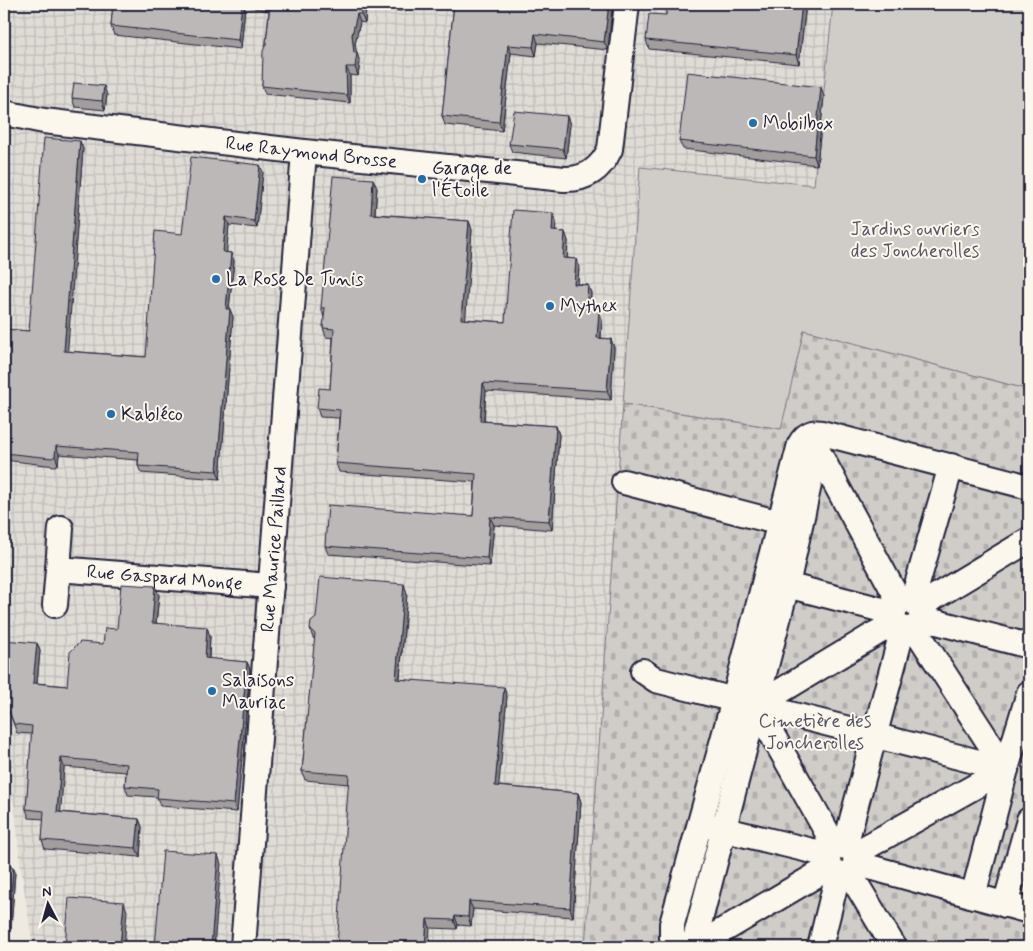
<svg xmlns="http://www.w3.org/2000/svg" width="1033" height="951" font-family="Mynerve,sans-serif">
<style>
.industrial{fill:url(#industrial-grid)}
.green{fill:#d0cdc9;stroke:#797882}
.cemetery{fill:url(#cemetery-stones);stroke:#797882}
.lines{fill:none;stroke-linecap:round;stroke-linejoin:round}
.minor-casing{stroke:#22223b;stroke-width:28}
.minor{stroke:#fbf7ec;stroke-width:24}
.wall{fill:#a29e9e;stroke:#22223b}
.shaded-wall{fill:#848181;stroke:#22223b}
.building{fill:#bcb8b8;stroke:#22223b}
.poi-dot{fill:#1f6fb2;stroke:#fbf7ec;stroke-width:2}
.labels{text-anchor:middle;dominant-baseline:central;stroke-width:4;stroke-linejoin:round;paint-order:stroke}
.poi-label{font-size:19px;fill:#22223b;stroke:#fbf7ec;text-anchor:start}
.street-label{font-size:19px;fill:#22223b;stroke:#fbf7ec}
.park-label{font-size:19px;fill:#565566;stroke:#fbf7ec}
</style>
<defs>
<pattern id="industrial-grid" width="8" height="8" patternUnits="userSpaceOnUse" patternTransform="scale(1.25)"><rect width="8" height="8" fill="#dfdbd5"/><path d="M0 4h8M4 0v8" fill="none" stroke="#bfbcb8"/></pattern>
<pattern id="cemetery-stones" width="16" height="16" patternUnits="userSpaceOnUse" patternTransform="scale(1.25)"><rect width="16" height="16" fill="#d0cdc9"/><path d="M2 7V4a2 2 0 0 1 4 0v3zM10 15v-3a2 2 0 0 1 4 0v3z" fill="#b2b0ae"/></pattern>
</defs>
<rect width="100%" height="100%" fill="#eeeae2"/>
<filter id="ink" filterUnits="userSpaceOnUse"><feTurbulence type="fractalNoise" baseFrequency=".02" numOctaves="2"/><feDisplacementMap in="SourceGraphic" scale="10" xChannelSelector="R" yChannelSelector="G"/><feConvolveMatrix kernelMatrix="1 2 1 2 8 2 1 2 1" color-interpolation-filters="sRGB"/></filter>
<g filter="url(#ink)">
<polygon class="industrial" points="4,4 833,4 814,185 640,168 585,947 33,947 20,862 15,808 4,776"/>
<polygon class="green" points="833,4 1029,4 1029,390 804,330 782,429 623,404 640,167 814,185"/>
<polygon class="cemetery" points="804,330 1029,390 1029,947 585,947 623,404 781,429"/>
<g class="lines">
<defs>
<g id="minor">
<path id="s1" d="M4 113 44 121 304 152 564 179C586 180 601 169 610 149L627 4"/>
<polyline points="813,442 900,603"/>
<polyline points="624,482 780,523"/>
<path id="s2" d="M61 528 58 569 271 586"/>
<polyline points="771,581 894,613"/>
<polyline points="912,602 951,466"/>
<polyline points="55,605 58,569"/>
<polyline points="918,607 1029,540"/>
<polyline points="921,618 1029,646"/>
<polyline points="914,627 1006,769"/>
<polyline points="643,671 656,680 1006,769 854,854"/>
<polyline points="709,826 829,855"/>
<polyline points="845,846 903,628"/>
<polyline points="836,848 756,706 895,622"/>
<polyline points="855,863 1029,911"/>
<polyline points="849,872 894,947"/>
<polyline points="973,896 1006,769 1029,693"/>
<polyline points="1005,905 1029,820"/>
<path id="s3" d="M243 947 304 152"/>
<path d="M689 947 678 945 672 938V924L734 700 800 444C805 435 812 431 822 433L1029 487"/>
<polyline points="693,947 787,585 817,448"/>
<polyline points="695,947 830,867"/>
<polyline points="820,947 838,874"/>
</g>
</defs>
<use href="#minor" class="minor-casing"/>
<use href="#minor" class="minor"/>
</g>
<g class="wall">
<polygon points="113,4 402,4 401,11 366,7 365,23 360,22 355,44 356,53 360,62 358,76 350,75 350,103 265,94 262,86 269,11 245,6 241,49 114,35 111,26"/>
<polygon points="454,4 611,4 612,9 608,50 538,43 536,56 511,53 502,131 445,125 442,116"/>
<polygon points="667,4 806,4 799,64 649,49 646,40 666,15"/>
<polygon points="107,95 105,110 75,107 72,98"/>
<polygon points="824,96 817,165 683,149 679,141"/>
<polygon points="567,116 570,125 566,158 512,152 509,144"/>
<polygon points="80,141 83,149 67,351 146,357 182,234 263,172 257,228 229,225 226,252 231,253 234,261 229,309 233,317 220,479 141,473 138,466 138,460 59,454 58,464 55,466 4,460 4,329 29,331"/>
<polygon points="377,188 375,214 469,221 472,230 465,319 505,322 553,213 556,221 555,231 565,232 568,241 567,258 576,259 579,267 578,284 588,285 591,293 590,311 599,311 602,320 601,338 611,339 614,348 611,400 486,391 484,421 556,426 559,435 552,530 494,525 490,566 328,554 325,546 473,516 475,482 339,472 336,463 339,418 320,417 317,408 330,389 333,338 326,337 323,328 324,317 321,308"/>
<polygon points="407,593 400,679 507,696 498,786 578,793 581,802 573,917 473,909 471,926 458,925 457,929 430,928 349,784 305,780 302,771 315,640 313,638 310,629"/>
<polygon points="159,595 156,623 210,636 209,659 247,662 250,670 237,812 160,806 157,797 128,795 125,786 126,772 64,767 60,812 139,819 142,827 140,857 45,849 42,840 44,819 29,818 26,809 32,734 17,733 4,699 37,643 40,651 37,683 67,686 117,629"/>
<polygon points="4,867 13,867 15,872 11,929 4,928"/>
</g>
<g class="shaded-wall">
<polygon points="242,4 244,4 245,6 241,49 238,40"/>
<polygon points="363,4 365,4 366,7 365,23 361,14"/>
<polygon points="398,4 402,4 401,11"/>
<polygon points="609,4 611,4 612,9 608,50 604,42"/>
<polygon points="802,4 806,4 799,64 796,55"/>
<polygon points="357,14 360,22 355,44 357,54 357,53 360,62 358,76 355,67 352,35"/>
<polygon points="535,34 538,43 536,56 533,47"/>
<polygon points="508,45 511,53 502,131 499,122"/>
<polygon points="346,67 350,75 350,103 347,95"/>
<polygon points="104,86 107,95 105,110 102,101"/>
<polygon points="821,87 824,96 817,165 814,156"/>
<polygon points="567,116 570,125 566,158 563,149"/>
<polygon points="5,135 8,143 4,201 4,154"/>
<polygon points="80,141 83,149 67,359 64,351"/>
<polygon points="260,165 263,172 257,228 254,221"/>
<polygon points="373,179 377,188 374,222 371,214"/>
<polygon points="553,213 556,221 555,240 552,231"/>
<polygon points="226,217 229,225 226,260 223,252"/>
<polygon points="469,221 472,230 465,328 461,319"/>
<polygon points="565,232 568,241 567,266 563,258"/>
<polygon points="231,253 234,261 228,317 226,309"/>
<polygon points="576,259 579,267 577,292 574,284"/>
<polygon points="588,285 591,293 589,319 586,310"/>
<polygon points="230,309 233,317 220,479 217,471"/>
<polygon points="599,311 602,320 600,347 597,338"/>
<polygon points="611,339 614,348 611,400 607,391"/>
<polygon points="483,383 486,391 483,429 480,421"/>
<polygon points="556,426 559,435 552,530 549,521"/>
<polygon points="56,446 59,454 58,464 55,456"/>
<polygon points="490,517 494,525 490,566 487,558"/>
<polygon points="404,584 407,593 399,687 396,679"/>
<polygon points="155,586 159,595 155,632 152,623"/>
<polygon points="207,627 210,636 208,667 205,658"/>
<polygon points="37,643 40,651 36,692 33,683"/>
<polygon points="247,662 250,670 237,812 234,804"/>
<polygon points="504,687 507,696 498,795 495,786"/>
<polygon points="61,758 64,767 60,820 57,812"/>
<polygon points="578,793 581,802 573,917 570,908"/>
<polygon points="139,819 142,827 140,857 136,848"/>
<polygon points="218,855 221,864 214,947 211,947"/>
<polygon points="13,867 15,872 11,929 9,924"/>
<polygon points="469,901 473,909 471,926 468,917"/>
<polygon points="124,902 127,911 124,947 120,947"/>
<polygon points="455,916 458,925 457,929 454,920"/>
<polygon points="427,919 430,928 429,947 425,947"/>
</g>
<g class="building">
<polygon points="113,4 242,4 238,40 111,26"/>
<polygon points="270,4 363,4 361,14 357,14 352,35 354,53 357,53 355,67 346,67 347,95 262,86 263,51 266,44"/>
<polygon points="454,4 609,4 604,42 535,34 533,47 508,45 499,122 442,116"/>
<polygon points="667,4 802,4 796,55 646,40 649,14 666,15"/>
<polygon points="687,72 821,87 814,156 679,141"/>
<polygon points="74,83 104,86 102,101 72,98"/>
<polygon points="514,111 567,116 563,149 509,144"/>
<polygon points="4,135 5,135 4,154"/>
<polygon points="44,138 80,141 64,351 146,357 155,231 182,234 191,157 260,165 254,221 226,217 223,252 231,253 226,309 230,309 217,471 138,466 139,452 56,446 55,456 52,458 4,453 4,329 29,331"/>
<polygon points="333,176 373,179 371,214 469,221 461,319 505,322 513,210 553,213 552,231 565,232 563,258 576,259 574,284 588,285 586,310 599,311 597,338 611,339 607,391 483,383 480,421 556,426 549,521 490,517 487,558 325,546 328,505 473,516 476,474 336,463 340,410 317,408 319,388 330,389 334,329 323,328 325,308 321,308"/>
<polygon points="320,577 404,584 396,679 504,687 495,786 578,793 570,908 469,901 468,917 455,916 454,920 427,919 425,947 337,947 349,775 302,771 315,634 310,629 311,622 316,618"/>
<polygon points="121,584 155,586 152,623 207,627 205,658 247,662 234,804 157,798 158,789 125,786 127,764 61,758 57,812 139,819 136,848 42,840 44,811 26,809 32,726 14,724 4,698 4,640 37,643 33,683 67,686 70,652 80,642 103,644 105,628 117,629"/>
<polygon points="163,851 218,855 211,947 155,947"/>
<polygon points="4,867 13,867 9,924 4,924"/>
<polygon points="69,898 124,902 120,947 65,947"/>
</g>
</g>
<g class="poi-dot">
<circle cx="753" cy="123" r="5"/>
<circle cx="422" cy="179" r="5"/>
<circle cx="216" cy="279" r="5"/>
<circle cx="550" cy="306" r="5"/>
<circle cx="111" cy="414" r="5"/>
<circle cx="212" cy="691" r="5"/>
</g>
<g class="labels">
<g class="poi-label">
<text x="763" y="123">Mobilbox</text>
<text x="432" y="168">Garage de<tspan x="432" dy="22">l'Étoile</tspan></text>
<text x="226" y="279">La Rose De Tunis</text>
<text x="560" y="306">Mythex</text>
<text x="121" y="414">Kabléco</text>
<text x="222" y="680">Salaisons<tspan x="222" dy="22">Mauriac</tspan></text>
</g>
<g class="street-label">
<text stroke="none"><textPath href="#s1" startOffset="310">Rue Raymond Brosse</textPath></text>
<text stroke="none"><textPath href="#s3" startOffset="399">Rue Maurice Paillard</textPath></text>
<text stroke="none"><textPath href="#s2" startOffset="148">Rue Gaspard Monge</textPath></text>
</g>
<g class="park-label">
<text x="915" y="229">Jardins ouvriers<tspan x="915" dy="22">des Joncherolles</tspan></text>
<text x="815" y="721">Cimetière des<tspan x="815" dy="22">Joncherolles</tspan></text>
</g>
</g>
<rect width="1033" height="951" fill="none" stroke="#fbf7ec" stroke-width="20"/>
<rect x="10" y="10" width="1013" height="931" fill="none" stroke="#22223b" stroke-width="2" filter="url(#ink)"/>
<g transform="translate(48 904) rotate(354)" stroke="#fbf7ec" stroke-width="4" paint-order="stroke">
<path d="M0-4L9 19L0 12L-9 19Z" fill="#22223b"/>
<text y="-8" font-size="14" font-weight="bold" text-anchor="middle" fill="#22223b">N</text>
</g>
</svg>
